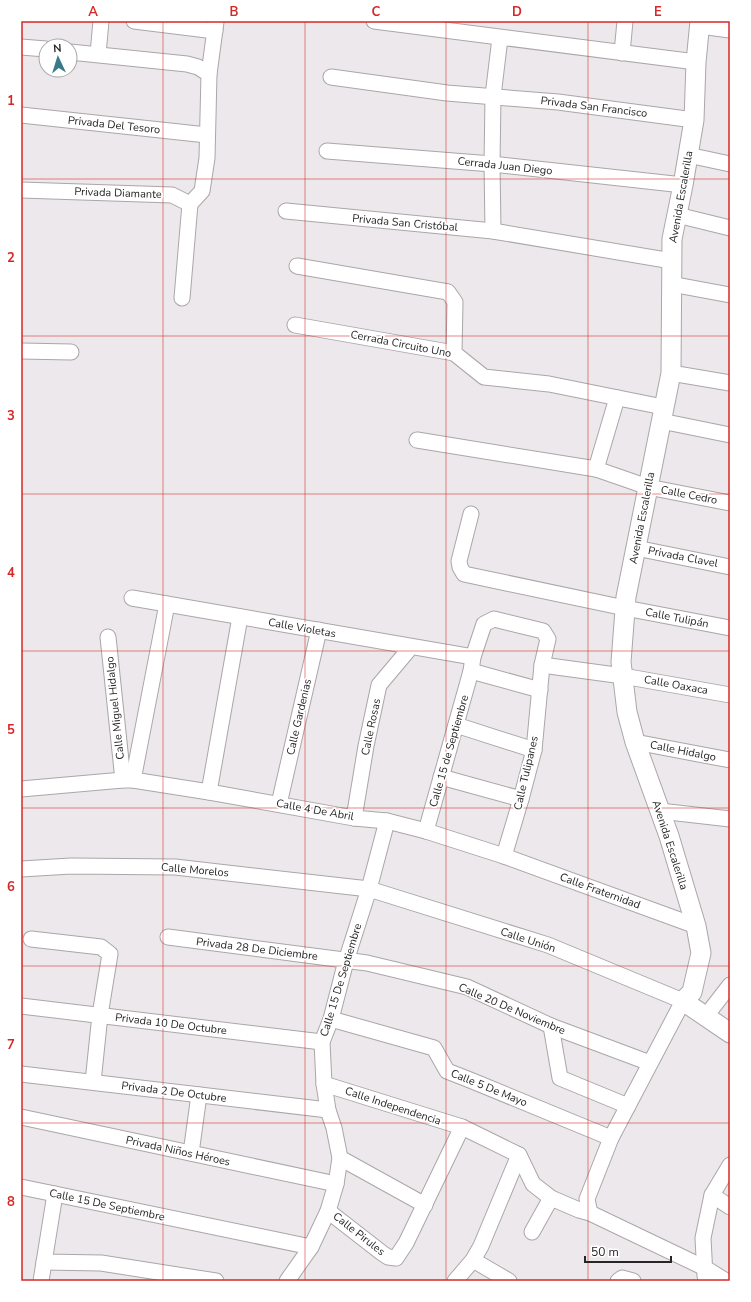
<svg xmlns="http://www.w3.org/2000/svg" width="751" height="1302" font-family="'Nunito Sans',sans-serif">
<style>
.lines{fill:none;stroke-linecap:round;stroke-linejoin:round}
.minor-casing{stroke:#aba6a9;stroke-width:17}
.major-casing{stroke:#aba6a9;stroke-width:21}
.minor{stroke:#fff;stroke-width:15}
.major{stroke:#fff;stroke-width:19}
.grid{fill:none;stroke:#d62828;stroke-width:1;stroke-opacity:0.55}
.labels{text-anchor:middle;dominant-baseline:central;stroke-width:3.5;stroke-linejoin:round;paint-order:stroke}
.street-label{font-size:11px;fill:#272526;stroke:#fff}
.neatline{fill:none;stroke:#d62828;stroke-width:1.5}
.grid-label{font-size:13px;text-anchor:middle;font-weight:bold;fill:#d62828}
</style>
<rect width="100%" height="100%" fill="#ede8eb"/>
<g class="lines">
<defs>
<g id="minor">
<polyline points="134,21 215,31"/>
<polyline points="374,21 696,62"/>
<polyline points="700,26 730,30"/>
<polyline points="21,47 46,49"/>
<polyline points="70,52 187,64 198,67 209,74 207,158 202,191 190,204"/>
<polyline points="622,53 625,21"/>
<polyline points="98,54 101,21"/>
<polyline points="209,74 216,22"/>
<polyline points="331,77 447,93 558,102 694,120"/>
<polyline points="21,115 207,135"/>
<polyline points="327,151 492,164 683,185"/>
<polyline points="688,155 730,164"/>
<polyline points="21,190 172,195 190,204"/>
<polyline points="286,211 493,231 672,261"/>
<polyline points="677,215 730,228"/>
<polyline points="493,231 492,164 493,96 500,38"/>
<polyline points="297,266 448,292 455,302 454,353"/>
<polyline points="671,284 730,295"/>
<polyline points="182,298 190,204"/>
<polyline points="295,325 454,353 484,377 549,384 663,407"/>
<polyline points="21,351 71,352"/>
<polyline points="671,373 730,383"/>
<polyline points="617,398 596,469 648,487 730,503"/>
<polyline points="661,421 730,435"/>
<polyline points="417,440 596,469"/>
<polyline points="471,514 459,561 460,567 464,574 625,608 730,628"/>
<polyline points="636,548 730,567"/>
<polyline points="132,598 473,657"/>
<polyline points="108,637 123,780"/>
<polyline points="542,665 623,676 730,695"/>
<polyline points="471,671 540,690"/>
<polyline points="456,725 534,750"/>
<polyline points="635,742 730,760"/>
<polyline points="441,777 521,799"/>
<polyline points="133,780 167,604"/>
<polyline points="21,789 123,780 133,780 209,792 354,818 387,821 426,831 504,856 696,926"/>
<polyline points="209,792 240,617"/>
<polyline points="279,804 319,630"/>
<polyline points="660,811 730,819"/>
<polyline points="354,818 366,746 379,685 411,647"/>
<polyline points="426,831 471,671 473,657 484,624 494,619 543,631 548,639 542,665 534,750 521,799 504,856"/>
<polyline points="21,869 71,866 175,867 369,889 548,945 683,1001 611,1138 587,1199 590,1213 705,1268 726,1281"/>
<polyline points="168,937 367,963 467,987 551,1026 650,1063"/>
<polyline points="31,939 101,947 110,954 100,1015 93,1082"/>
<polyline points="21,1006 322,1042"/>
<polyline points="706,1016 730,985"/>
<polyline points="331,1019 434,1048 447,1071 470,1080 611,1138"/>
<polyline points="551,1026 560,1078 628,1106"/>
<polyline points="21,1074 328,1110"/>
<polyline points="324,1084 462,1127 519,1155 533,1184 551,1198 579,1210 590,1213"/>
<polyline points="21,1117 336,1184"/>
<polyline points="191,1153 199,1095"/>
<polyline points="340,1158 425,1205"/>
<polyline points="21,1187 311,1247"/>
<polyline points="712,1195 730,1207"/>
<polyline points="328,1211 382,1253 388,1257 396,1258 406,1243 462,1127"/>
<polyline points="532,1232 551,1198"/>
<polyline points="473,1260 509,1281"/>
<polyline points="44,1262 101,1263 216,1281"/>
<polyline points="705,1276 703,1238 712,1195 730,1165"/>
<polyline points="41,1281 55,1194"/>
<polyline points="287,1281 311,1247 328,1211 336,1184 340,1158 334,1128 328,1110 324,1084 322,1042 331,1019 346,961 369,889 387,821"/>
<polyline points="455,1281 473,1260 481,1246 519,1155"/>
<polyline points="618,1281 622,1278 633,1281"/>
</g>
<polyline id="major" points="700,21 696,62 694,120 683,185 672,239 671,373 626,597 621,662 627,712 635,742 669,836 696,926 701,953 692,992 683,1001 730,1033"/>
</defs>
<use href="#minor" class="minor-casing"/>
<use href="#major" class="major-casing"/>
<use href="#minor" class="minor"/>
<use href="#major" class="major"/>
</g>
<path class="grid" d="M163 21V1281M305 21V1281M446 21V1281M588 21V1281M21 179H730M21 336H730M21 494H730M21 651H730M21 808H730M21 966H730M21 1123H730"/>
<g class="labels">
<g class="street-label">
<text transform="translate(594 107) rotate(7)">Privada San Francisco</text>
<text transform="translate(114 125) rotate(6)">Privada Del Tesoro</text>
<text transform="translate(505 166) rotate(6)">Cerrada Juan Diego</text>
<text transform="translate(118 193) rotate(2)">Privada Diamante</text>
<text transform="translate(681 197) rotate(-80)">Avenida Escalerilla</text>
<text transform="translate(405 223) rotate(5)">Privada San Cristóbal</text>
<text transform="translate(401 344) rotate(11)">Cerrada Circuito Uno</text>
<text transform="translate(689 495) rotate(11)">Calle Cedro</text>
<text transform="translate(642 518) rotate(-79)">Avenida Escalerilla</text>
<text transform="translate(683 557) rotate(11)">Privada Clavel</text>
<text transform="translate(677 618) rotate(11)">Calle Tulipán</text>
<text transform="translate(302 628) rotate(10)">Calle Violetas</text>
<text transform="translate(676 685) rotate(10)">Calle Oaxaca</text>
<text transform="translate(115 708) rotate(-96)">Calle Miguel Hidalgo</text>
<text transform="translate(299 717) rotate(-77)">Calle Gardenias</text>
<text transform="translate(371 727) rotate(-78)">Calle Rosas</text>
<text transform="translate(449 751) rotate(-74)">Calle 15 de Septiembre</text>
<text transform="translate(683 751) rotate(11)">Calle Hidalgo</text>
<text transform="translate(526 773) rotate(-77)">Calle Tulipanes</text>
<text transform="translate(315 810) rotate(10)">Calle 4 De Abril</text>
<text transform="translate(670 845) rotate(72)">Avenida Escalerilla</text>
<text transform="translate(195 870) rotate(5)">Calle Morelos</text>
<text transform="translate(600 891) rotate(20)">Calle Fraternidad</text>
<text transform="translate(528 940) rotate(18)">Calle Unión</text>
<text transform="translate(257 949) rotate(7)">Privada 28 De Diciembre</text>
<text transform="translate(341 980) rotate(-73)">Calle 15 De Septiembre</text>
<text transform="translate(512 1009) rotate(23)">Calle 20 De Noviembre</text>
<text transform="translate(171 1024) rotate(7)">Privada 10 De Octubre</text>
<text transform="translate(489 1088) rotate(22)">Calle 5 De Mayo</text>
<text transform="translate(174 1092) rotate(7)">Privada 2 De Octubre</text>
<text transform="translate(393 1106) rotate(18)">Calle Independencia</text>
<text transform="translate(178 1151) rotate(12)">Privada Niños Héroes</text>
<text transform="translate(107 1205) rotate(12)">Calle 15 De Septiembre</text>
<text transform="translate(359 1234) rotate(38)">Calle Pirules</text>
</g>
</g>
<rect width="751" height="1302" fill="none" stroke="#ffffff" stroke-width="44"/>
<g transform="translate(58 58) rotate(356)"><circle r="19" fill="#ffffff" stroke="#a9a8a8"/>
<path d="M0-3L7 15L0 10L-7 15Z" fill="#387a8c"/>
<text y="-6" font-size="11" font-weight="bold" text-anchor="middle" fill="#272526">N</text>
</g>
<path d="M585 1256v6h86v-6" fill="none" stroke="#272526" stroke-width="2"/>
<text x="591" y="1256" font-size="12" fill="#272526" stroke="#ffffff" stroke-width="3" paint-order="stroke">50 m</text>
<rect x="22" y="22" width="707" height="1258" class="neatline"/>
<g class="grid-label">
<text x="93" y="16">A</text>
<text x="234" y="16">B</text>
<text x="376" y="16">C</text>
<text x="517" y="16">D</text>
<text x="658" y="16">E</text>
<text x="11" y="105">1</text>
<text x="11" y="262">2</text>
<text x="11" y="420">3</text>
<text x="11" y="577">4</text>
<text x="11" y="734">5</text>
<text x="11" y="891">6</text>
<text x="11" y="1049">7</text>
<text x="11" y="1206">8</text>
</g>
</svg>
